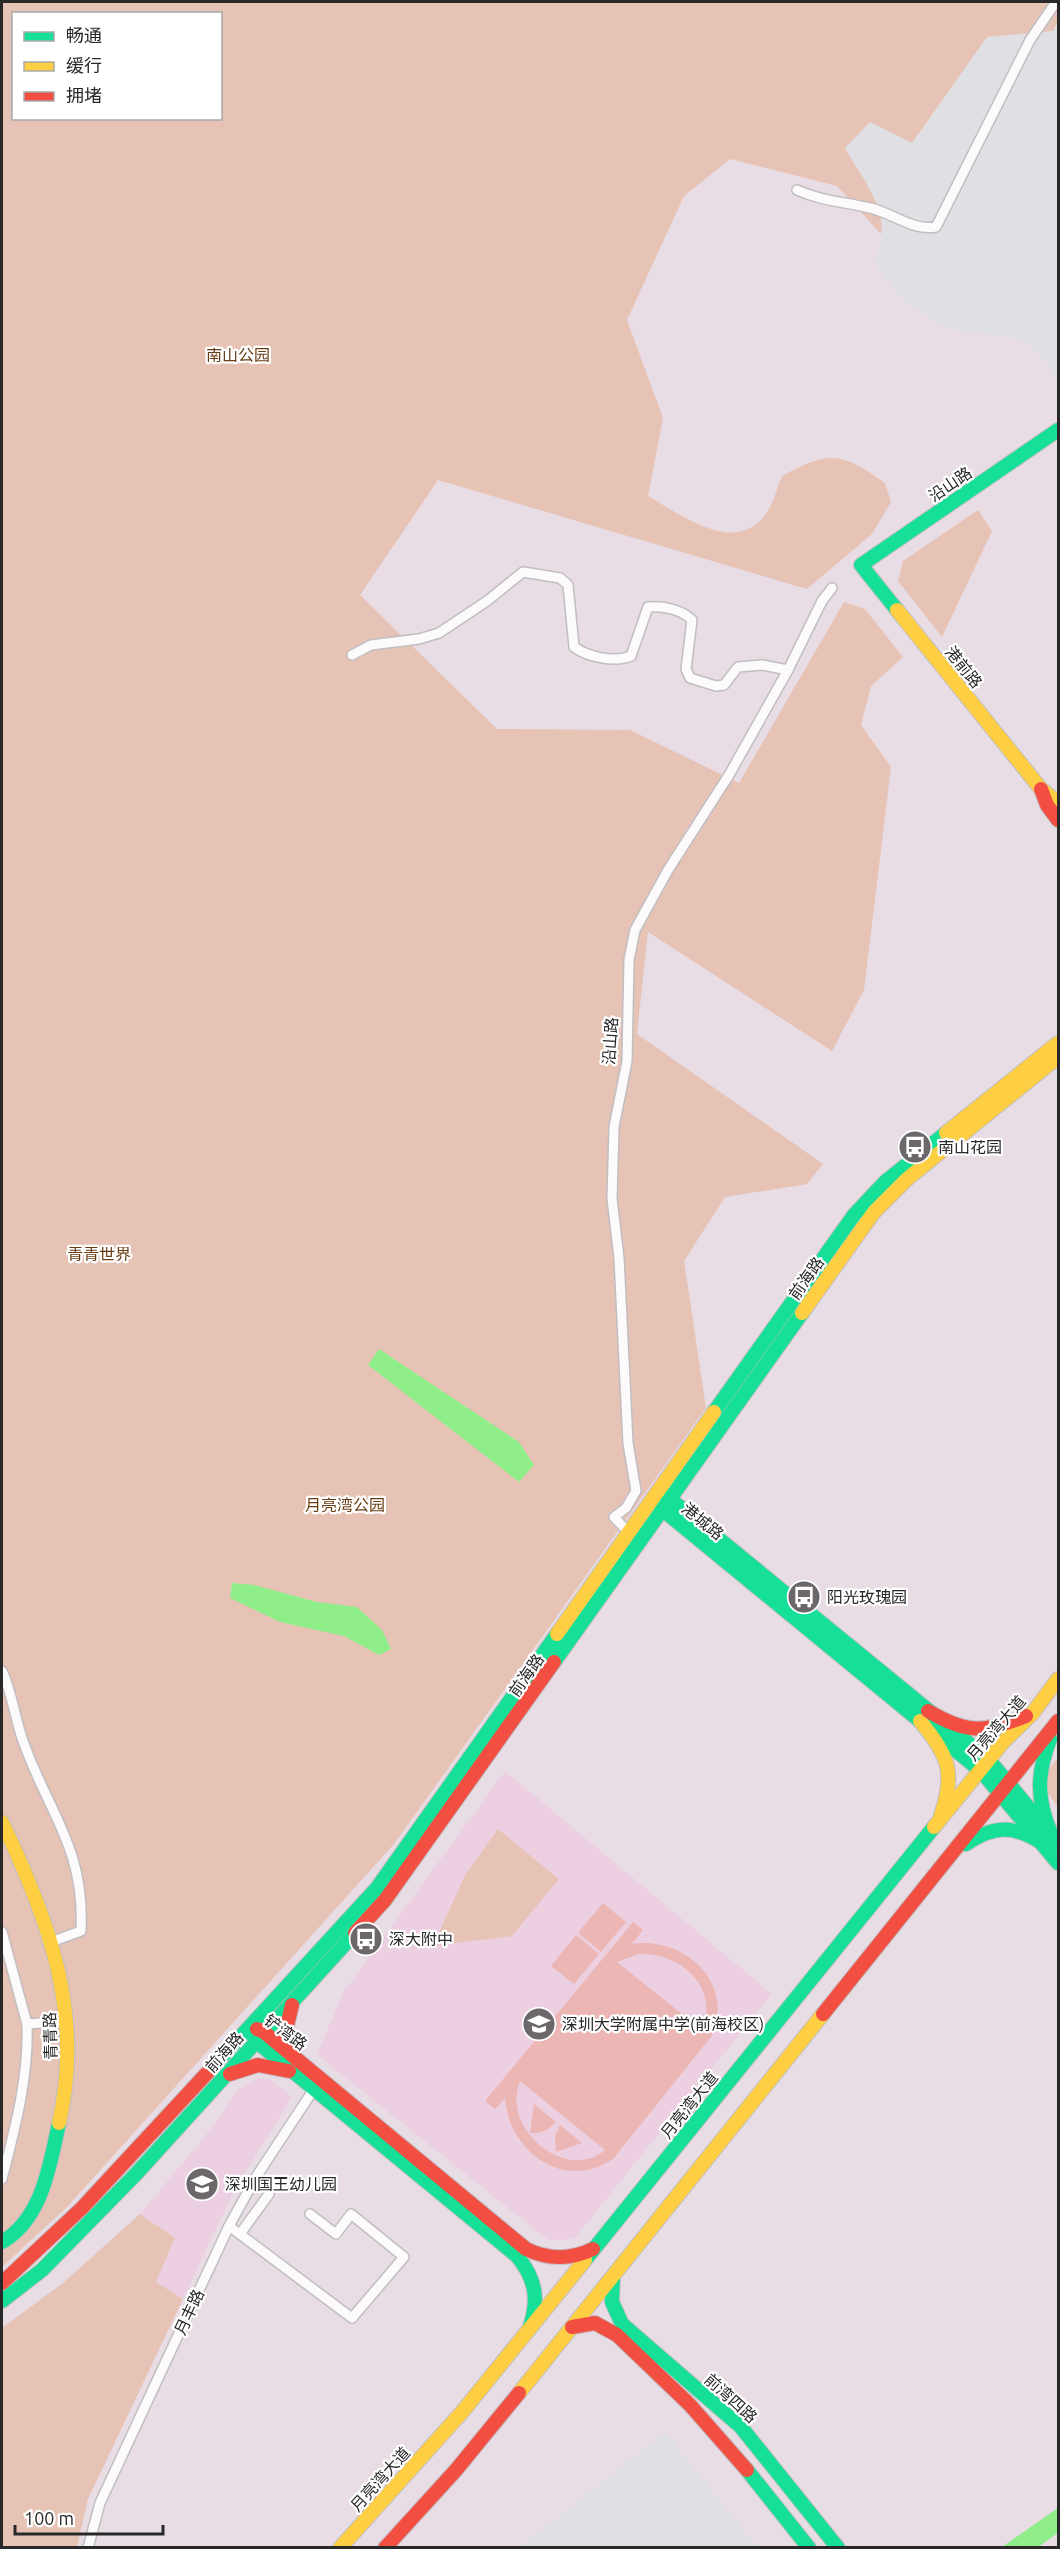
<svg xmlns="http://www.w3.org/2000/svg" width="1060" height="2549" font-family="Ubuntu,'Noto Sans SC',sans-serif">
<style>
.industrial{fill:#e0e0e4}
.education{fill:#ecd0e2}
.green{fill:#e7c3b6;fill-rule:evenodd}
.pitch{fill:#ecb6b4;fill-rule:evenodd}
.water{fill:#8fee8a}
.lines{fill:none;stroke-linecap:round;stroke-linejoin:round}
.street-casing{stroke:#c0bec1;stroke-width:12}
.fast-casing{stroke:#c0bec1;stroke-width:16}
.slow-casing{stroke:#c0bec1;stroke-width:16}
.jam-casing{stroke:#c0bec1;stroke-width:16}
.street{stroke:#fcfafb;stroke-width:9}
.fast{stroke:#16e098;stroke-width:14}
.slow{stroke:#ffcf43;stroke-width:14}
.jam{stroke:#f24e42;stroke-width:14}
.labels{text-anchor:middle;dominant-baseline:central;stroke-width:4.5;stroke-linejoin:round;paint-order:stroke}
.park-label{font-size:16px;fill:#683d14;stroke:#fff}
.street-label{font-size:16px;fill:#282828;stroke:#fff}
.poi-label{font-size:16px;fill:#282828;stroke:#fff;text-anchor:start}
</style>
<rect width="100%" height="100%" fill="#e8dce5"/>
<g class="industrial">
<polygon points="1058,22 1058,383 1046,363 1021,339 944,328 903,300 876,265 883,224 879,210 845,148 870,122 912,142 987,36 1052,31"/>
<polygon points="665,2432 757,2547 520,2547"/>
</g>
<g class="education">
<polygon points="505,1771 772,1994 574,2239 548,2240 317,2055 343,1993"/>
<polygon points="258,2078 273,2081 292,2097 234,2191 183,2299 156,2282 175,2238 140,2214 210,2130 238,2089"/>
</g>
<g class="green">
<path d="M2 2H1058V22L1053 31 987 37 912 143 870 122 845 148C858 172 886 206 881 234L837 186 730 159 684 196 627 320 663 418 648 496C680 514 734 556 765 515 773 505 777 488 782 476 830 450 841 452 885 483L891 502 872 534 807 589 438 480 360 595 497 729 630 730 739 783 844 602 865 609 903 657 871 686 861 725 891 767 864 990 832 1051 648 932 637 1034 823 1164 807 1184 725 1197 684 1261 706 1408 394 1844 67 2207 2 2267ZM14 14H220V118H14Z"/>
<polygon points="978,510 992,531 942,637 898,581 903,561"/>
<polygon points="1058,1757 1058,1808 1045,1788 1050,1768"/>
<polygon points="498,1829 559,1879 512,1936 433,1946 465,1875"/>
<polygon points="140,2214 175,2238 156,2282 183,2299 88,2499 77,2547 2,2547 2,2328 63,2283"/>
</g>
<g class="pitch">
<polygon points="603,1903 626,1922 601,1952 578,1933"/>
<path d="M633 1922 643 1930 632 1944C684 1936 737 1984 711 2037L613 2159C564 2192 509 2152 505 2098L495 2109 485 2101ZM639 1954C680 1952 720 1987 702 2030L617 1962ZM520 2081 605 2150C567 2183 500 2129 520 2081Z"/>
<polygon points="576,1935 599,1954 574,1984 551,1966"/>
<path d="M534 2104 556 2122C548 2130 541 2134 530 2133Z"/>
<polygon points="560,2125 582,2143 556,2152 555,2136"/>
</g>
<g class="water">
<polygon points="379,1349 519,1442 534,1465 519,1482 368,1365"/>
<polygon points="232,1583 254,1585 317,1602 357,1607 382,1630 391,1649 379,1655 344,1636 280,1622 230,1598"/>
<polygon points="1058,2508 1058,2533 1038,2547 1002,2547"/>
</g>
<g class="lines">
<defs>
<g id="street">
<path d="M797 190C821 201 845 202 870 208 893 213 912 231 936 227L1030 40 1056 2"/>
<path d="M352 655 371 645 419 639 439 633 487 601 523 572 560 578 568 585 574 647C588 657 614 663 631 656L648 607C663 606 681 609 692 620L686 669 690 678 716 686 724 685 738 667 762 665 788 670"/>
<polyline points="629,1533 614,1517 626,1508 636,1491 628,1443 619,1258 612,1199 614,1127 627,1061 629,960 635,930 668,870 729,775 788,670 822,601 832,588"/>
<path d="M2 1671C12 1692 15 1719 23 1741 49 1814 85 1848 81 1931L48 1943"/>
<path d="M2 1932 27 2024C29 2076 15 2129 2 2179"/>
<polyline points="27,2024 68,2021"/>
<polyline points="229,2226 352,2318 404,2257 351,2214 336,2234 310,2214"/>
<polyline points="240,2234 269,2194"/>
<polyline points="88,2548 100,2503 229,2226 256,2177 314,2089"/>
</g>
<g id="fast">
<polyline points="897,610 861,565 1058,430"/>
<polyline points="714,1412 854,1215 885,1182 946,1133"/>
<polyline points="662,1497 670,1499 989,1760 1058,1843"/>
<polyline points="659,1501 663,1510 981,1771 1058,1863"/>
<polyline points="554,1662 802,1313"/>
<path d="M1050 1739C1037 1773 1036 1799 1051 1833"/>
<path d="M966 1844C994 1825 1014 1825 1042 1843"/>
<path d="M253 2033 256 2041 517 2256C536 2279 539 2299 530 2327"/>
<polyline points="209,2071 377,1888 557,1634"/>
<path d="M2 2242C42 2219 50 2165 59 2123"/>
<polyline points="585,2260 934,1827"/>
<polyline points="613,2276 612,2302 622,2324 741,2427 838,2548"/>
<polyline points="2,2301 42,2270 136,2174 355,1933"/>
<polyline points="747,2470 809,2548"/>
</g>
<g id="slow">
<polyline points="897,610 1041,789 1058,803"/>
<polyline points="946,1133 1058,1043"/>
<polyline points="802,1313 874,1212 907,1179 1058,1057"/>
<polyline points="557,1634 714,1412"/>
<path d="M920 1721C948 1754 956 1773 941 1815"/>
<path d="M2 1822C49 1920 84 2014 59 2123"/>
<polyline points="934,1827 1003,1742 1032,1714 1058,1679"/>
<polyline points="519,2393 823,2014"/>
<polyline points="340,2548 463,2411 585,2260"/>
</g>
<g id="jam">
<polyline points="1041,789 1047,805 1058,820"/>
<path d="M928 1711C967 1734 984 1733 1026 1716"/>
<polyline points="355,1933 385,1900 554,1662"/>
<polyline points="823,2014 1058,1721"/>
<path d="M257 2029 264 2032 526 2249C549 2260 570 2260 593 2249"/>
<polyline points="291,2053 285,2034 292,2005"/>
<polyline points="230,2074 258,2065 289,2071"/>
<polyline points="2,2283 82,2208 209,2071"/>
<polyline points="572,2327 595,2323 617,2335 690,2405 747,2470"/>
<polyline points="385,2548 456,2470 519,2393"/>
</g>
</defs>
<use href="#street" class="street-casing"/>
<use href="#fast" class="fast-casing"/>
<use href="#slow" class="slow-casing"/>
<use href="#jam" class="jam-casing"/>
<use href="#street" class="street"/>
<use href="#fast" class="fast"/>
<use href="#slow" class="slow"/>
<use href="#jam" class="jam"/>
</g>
<defs>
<symbol id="bus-disc" viewBox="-11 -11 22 22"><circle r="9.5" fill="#6b676a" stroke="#fff"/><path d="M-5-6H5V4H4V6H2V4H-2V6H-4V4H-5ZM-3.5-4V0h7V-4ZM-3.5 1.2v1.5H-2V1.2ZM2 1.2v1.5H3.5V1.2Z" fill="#fff"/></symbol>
<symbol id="school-disc" viewBox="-11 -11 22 22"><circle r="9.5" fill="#6b676a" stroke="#fff"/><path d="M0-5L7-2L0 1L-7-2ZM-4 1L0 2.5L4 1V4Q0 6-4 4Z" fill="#fff"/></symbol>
</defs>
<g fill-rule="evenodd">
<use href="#bus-disc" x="896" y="1128" width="38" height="38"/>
<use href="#bus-disc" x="785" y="1578" width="38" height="38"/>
<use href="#bus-disc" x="347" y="1920" width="38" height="38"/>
<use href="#school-disc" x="520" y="2005" width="38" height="38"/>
<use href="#school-disc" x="183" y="2165" width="38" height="38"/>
</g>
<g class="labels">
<g class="park-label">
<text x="238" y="355">南山公园</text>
<text x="99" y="1254">青青世界</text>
<text x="345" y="1505">月亮湾公园</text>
</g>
<g class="street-label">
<text transform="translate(950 484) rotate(-34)">沿山路</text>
<text transform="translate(964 667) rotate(51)">港前路</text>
<text transform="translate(610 1041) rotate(-86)">沿山路</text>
<text transform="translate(806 1278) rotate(-55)">前海路</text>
<text transform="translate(703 1521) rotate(39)">港城路</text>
<text transform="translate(526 1675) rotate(-55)">前海路</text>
<text transform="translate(996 1728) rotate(-49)">月亮湾大道</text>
<text transform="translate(286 2032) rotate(36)">铲湾路</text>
<text transform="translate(50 2036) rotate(-92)">青青路</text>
<text transform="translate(224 2052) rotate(-48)">前海路</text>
<text transform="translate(689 2105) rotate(-51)">月亮湾大道</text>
<text transform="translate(189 2312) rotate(-65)">月丰路</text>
<text transform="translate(731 2398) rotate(42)">前湾四路</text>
<text transform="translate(380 2479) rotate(-48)">月亮湾大道</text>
</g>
<g class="poi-label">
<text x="938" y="1147">南山花园</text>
<text x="827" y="1597">阳光玫瑰园</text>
<text x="389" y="1939">深大附中</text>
<text x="562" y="2024">深圳大学附属中学(前海校区)</text>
<text x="225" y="2184">深圳国王幼儿园</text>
</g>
</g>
<rect width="1060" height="2549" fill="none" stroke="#282828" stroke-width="6"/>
<rect x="12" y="12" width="210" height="108" fill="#ffffff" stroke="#a9a9a9" stroke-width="1.5"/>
<rect x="24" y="32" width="30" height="9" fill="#16e098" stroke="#a9a9a9" stroke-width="1.5"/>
<text x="66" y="42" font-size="18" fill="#282828">畅通</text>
<rect x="24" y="62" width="30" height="9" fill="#ffcf43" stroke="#a9a9a9" stroke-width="1.5"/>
<text x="66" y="72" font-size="18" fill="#282828">缓行</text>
<rect x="24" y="92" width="30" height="9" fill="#f24e42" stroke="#a9a9a9" stroke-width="1.5"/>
<text x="66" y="102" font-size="18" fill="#282828">拥堵</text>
<path d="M15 2525v9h148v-9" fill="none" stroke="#282828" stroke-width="3"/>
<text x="24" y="2525" font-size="18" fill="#282828" stroke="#ffffff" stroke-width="4.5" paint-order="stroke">100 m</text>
</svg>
